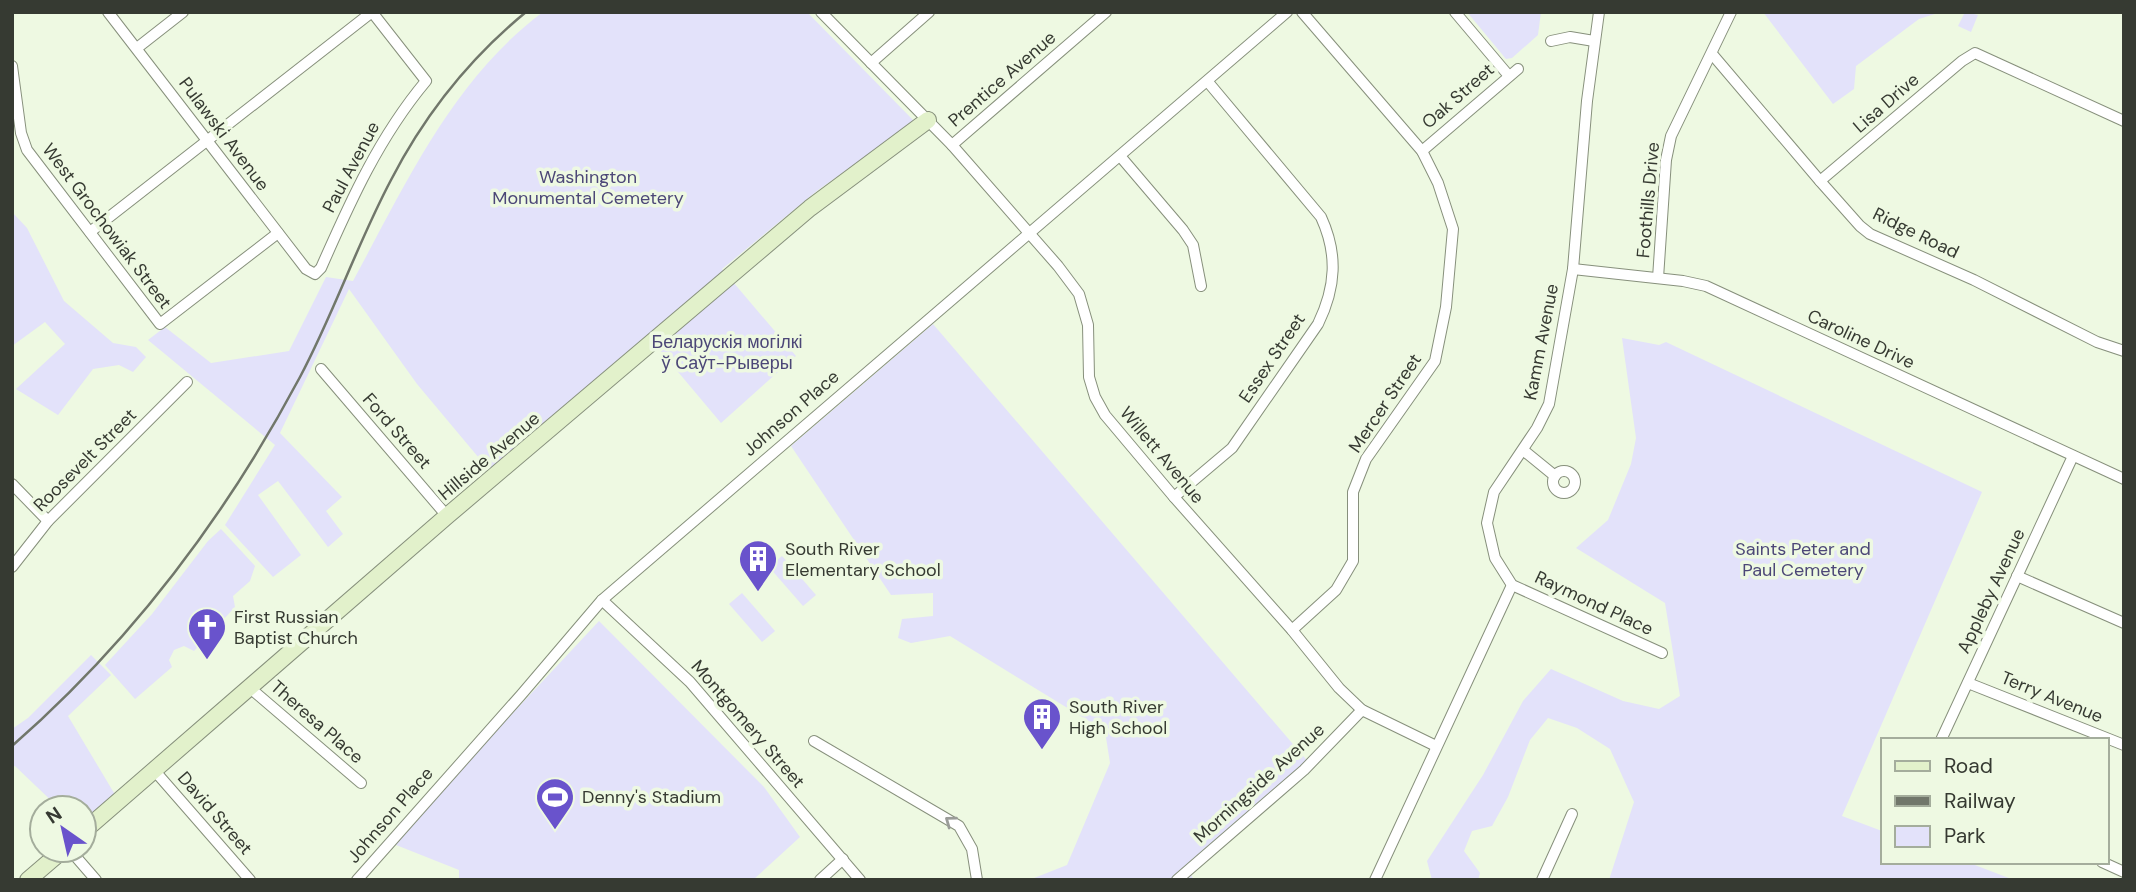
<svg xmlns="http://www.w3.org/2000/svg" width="2136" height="892" font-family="'DM Sans',sans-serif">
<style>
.green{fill:#e3e2fa}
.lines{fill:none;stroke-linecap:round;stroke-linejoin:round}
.street-casing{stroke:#87907c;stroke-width:12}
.secondary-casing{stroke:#87907c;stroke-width:18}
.street{stroke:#fff;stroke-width:10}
.secondary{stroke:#e2f1cb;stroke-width:16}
.rail{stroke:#71776b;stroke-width:2.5}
.oneway{stroke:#9a9c98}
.labels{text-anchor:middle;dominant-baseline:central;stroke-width:7;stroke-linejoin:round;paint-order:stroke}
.street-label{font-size:18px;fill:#363a32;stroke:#eef9e2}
.park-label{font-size:18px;fill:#4c4777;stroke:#eef9e2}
.poi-label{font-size:18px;fill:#363a32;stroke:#eef9e2;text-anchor:start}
</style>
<rect width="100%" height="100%" fill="#eef9e2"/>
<g class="green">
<path d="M543 12H807L915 122 818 190 722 269 796 356 721 423 647 335 489 470 417 384 349 289 280 433 342 497 326 511 343 534 328 547 278 481 258 495 301 555 273 577 225 525 275 445 148 340 165 327 211 363 289 351 326 277 353 281C405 185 453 79 543 12Z"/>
<polygon points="1467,12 1541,12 1538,35 1512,58 1506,59"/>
<polygon points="1763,12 1941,12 1919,19 1856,66 1854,89 1833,104"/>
<polygon points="1965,12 1978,15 1971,32 1958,26"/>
<polygon points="12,212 27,228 64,301 113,343 136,347 146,357 133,372 119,365 93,369 58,415 16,389 65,344 45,322 12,346"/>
<polygon points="933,324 1310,764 1190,870 1193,880 1029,880 1067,865 1110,763 1105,731 950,636 911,643 898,638 902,619 933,616 933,593 891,595 791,446"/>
<polygon points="1622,338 1659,345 1666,342 1982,492 1842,816 1882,831 1882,862 1967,862 2014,880 1609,880 1634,802 1610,749 1577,728 1548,718 1530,740 1508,797 1492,826 1472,831 1464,851 1480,873 1478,880 1432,880 1427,861 1483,775 1523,701 1551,669 1623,701 1659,709 1680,696 1665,603 1576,548 1608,520 1631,464 1636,438"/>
<polygon points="221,529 255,566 250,581 233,596 235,607 194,651 184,646 174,650 169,660 172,667 135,699 105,665 152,614 208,541"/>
<polygon points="782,556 816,595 803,606 769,567"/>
<polygon points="742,593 775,631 762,642 729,604"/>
<polygon points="599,621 764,787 800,837 753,880 459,880 459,870 391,843"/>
<polygon points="91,655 111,675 68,716 120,803 84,831 84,808 59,808 15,766 12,767 12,729 28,718"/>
</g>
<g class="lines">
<defs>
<g id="street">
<path d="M108 12 306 269 315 274 321 268C350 202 379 137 426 81L372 12"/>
<polyline points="821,12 952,145 1058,266 1079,294 1088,325 1089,377 1095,397 1105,415 1174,497 1292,630 1339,688 1362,710 1436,746"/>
<polyline points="1455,12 1509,76"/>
<polyline points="1599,12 1587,101 1573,269 1549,404 1537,428 1494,492 1487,523 1495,558 1512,585 1662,653"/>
<polyline points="1551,41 1570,37 1594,41"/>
<polyline points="137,48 183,12"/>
<polyline points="1712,54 1820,181 1860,226 1870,234 1974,280 2097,342 2124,351"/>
<polyline points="871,63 929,12"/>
<polyline points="12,66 21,133 27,150 160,324 278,233"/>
<polyline points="952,145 1106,12"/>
<polyline points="1422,151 1518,69"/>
<polyline points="1120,156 1183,230 1193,245 1201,286"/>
<polyline points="1820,181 1962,61 1975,53 2124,121"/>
<polyline points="90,232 372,12"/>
<polyline points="1573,269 1683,281 1706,286 2124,479"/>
<polyline points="1658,278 1666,160 1671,136 1731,12"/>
<polyline points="321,369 447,516"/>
<polyline points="1523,450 1555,476"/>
<circle cx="1564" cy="482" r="11"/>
<polyline points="12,484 48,521"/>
<path d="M1174 497 1232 448 1318 324C1336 287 1338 254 1321 217L1208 82"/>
<polyline points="12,567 48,521 187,382"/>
<polyline points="2017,576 2124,623"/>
<polyline points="602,600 690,682 860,880"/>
<polyline points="1292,630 1336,590 1353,561 1353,492 1366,459 1435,361 1446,307 1453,229 1438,183 1422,151 1302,12"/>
<polyline points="1968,683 2124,745"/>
<polyline points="250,688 361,783"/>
<polyline points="1941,740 2073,456"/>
<polyline points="814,741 959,826 972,849 977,880"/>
<polyline points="154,770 250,880"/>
<polyline points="70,850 96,880"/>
<polyline points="2102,862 2124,872"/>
<polyline points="357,880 521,695 602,600 1287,12"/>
<polyline points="820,880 843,859"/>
<polyline points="1177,880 1304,770 1362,710"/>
<polyline points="1375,880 1512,585"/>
<polyline points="1542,880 1572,814"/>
</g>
<g id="secondary">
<polyline points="84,831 447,516 810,208 928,120"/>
<polyline points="28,880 63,850"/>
</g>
</defs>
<use href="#street" class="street-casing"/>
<use href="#secondary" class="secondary-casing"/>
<use href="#street" class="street"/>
<use href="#secondary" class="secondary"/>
<path class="rail" d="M12 746C131 642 226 516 300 377 334 313 357 244 391 180 424 116 470 58 526 12"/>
</g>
<defs><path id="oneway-chevron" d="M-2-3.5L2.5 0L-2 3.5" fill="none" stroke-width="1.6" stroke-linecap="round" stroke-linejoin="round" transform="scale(1.75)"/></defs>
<use class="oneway" href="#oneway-chevron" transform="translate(950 821) rotate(-144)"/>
<defs>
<symbol id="building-pin" viewBox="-11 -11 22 30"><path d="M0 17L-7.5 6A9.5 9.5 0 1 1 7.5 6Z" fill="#6953cc" stroke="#eef9e2"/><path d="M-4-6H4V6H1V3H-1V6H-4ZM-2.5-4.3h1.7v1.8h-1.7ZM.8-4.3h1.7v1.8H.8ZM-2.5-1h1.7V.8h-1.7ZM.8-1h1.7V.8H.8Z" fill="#fff"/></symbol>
<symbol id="church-pin" viewBox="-11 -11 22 30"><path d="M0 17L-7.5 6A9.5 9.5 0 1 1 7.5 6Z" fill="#6953cc" stroke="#eef9e2"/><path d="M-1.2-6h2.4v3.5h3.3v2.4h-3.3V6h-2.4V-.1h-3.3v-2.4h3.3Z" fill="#fff"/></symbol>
<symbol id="stadium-pin" viewBox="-11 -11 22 30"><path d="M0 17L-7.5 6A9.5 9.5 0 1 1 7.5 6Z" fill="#6953cc" stroke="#eef9e2"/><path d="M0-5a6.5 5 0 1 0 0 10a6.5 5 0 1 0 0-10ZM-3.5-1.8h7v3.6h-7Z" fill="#fff"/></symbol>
</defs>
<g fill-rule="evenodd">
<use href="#building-pin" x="736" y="537" width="44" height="60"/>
<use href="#church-pin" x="185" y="605" width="44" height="60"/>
<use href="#building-pin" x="1020" y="695" width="44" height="60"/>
<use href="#stadium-pin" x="533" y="775" width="44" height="60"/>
</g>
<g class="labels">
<g class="street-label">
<text transform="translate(1002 79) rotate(-41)">Prentice Avenue</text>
<text transform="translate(1458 96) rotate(-41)">Oak Street</text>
<text transform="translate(1886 103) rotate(-41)">Lisa Drive</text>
<text transform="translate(224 134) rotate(53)">Pulawski Avenue</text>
<text transform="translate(351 167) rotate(-62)">Paul Avenue</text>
<text transform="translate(1648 200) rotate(-85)">Foothills Drive</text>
<text transform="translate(107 226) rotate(53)">West Grochowiak Street</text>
<text transform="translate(1916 233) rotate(26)">Ridge Road</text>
<text transform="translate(1861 339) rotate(25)">Caroline Drive</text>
<text transform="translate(1541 342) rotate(-79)">Kamm Avenue</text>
<text transform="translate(1272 358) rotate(-56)">Essex Street</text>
<text transform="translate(1385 403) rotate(-56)">Mercer Street</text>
<text transform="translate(791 413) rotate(-41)">Johnson Place</text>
<text transform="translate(397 431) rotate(49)">Ford Street</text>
<text transform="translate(1162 455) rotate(50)">Willett Avenue</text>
<text transform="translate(489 456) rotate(-40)">Hillside Avenue</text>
<text transform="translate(85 460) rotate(-45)">Roosevelt Street</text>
<text transform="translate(1991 591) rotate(-65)">Appleby Avenue</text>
<text transform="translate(1594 603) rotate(25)">Raymond Place</text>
<text transform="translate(2052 697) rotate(22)">Terry Avenue</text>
<text transform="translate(317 722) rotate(41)">Theresa Place</text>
<text transform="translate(748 724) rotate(49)">Montgomery Street</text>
<text transform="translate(1259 783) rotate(-42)">Morningside Avenue</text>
<text transform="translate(215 813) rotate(49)">David Street</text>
<text transform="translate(390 815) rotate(-49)">Johnson Place</text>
</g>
<g class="park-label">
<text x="588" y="177">Washington<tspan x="588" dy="21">Monumental Cemetery</tspan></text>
<text x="727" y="342">Беларускія могілкі<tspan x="727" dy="21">ў Саўт-Рыверы</tspan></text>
<text x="1803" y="549">Saints Peter and<tspan x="1803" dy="21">Paul Cemetery</tspan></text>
</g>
<g class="poi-label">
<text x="785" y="549">South River<tspan x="785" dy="21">Elementary School</tspan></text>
<text x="234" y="617">First Russian<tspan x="234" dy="21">Baptist Church</tspan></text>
<text x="1069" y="707">South River<tspan x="1069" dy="21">High School</tspan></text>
<text x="582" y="797">Denny's Stadium</text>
</g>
</g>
<rect width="2136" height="892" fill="none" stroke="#363a32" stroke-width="28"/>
<rect x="1881" y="738" width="228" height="126" fill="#eef9e2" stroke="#a4ad9c" stroke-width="2"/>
<rect x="1895" y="761" width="35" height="10" fill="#e2f1cb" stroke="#a4ad9c" stroke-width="2"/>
<text x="1944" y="773" font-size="21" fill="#363a32">Road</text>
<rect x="1895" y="796" width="35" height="10" fill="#71776b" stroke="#a4ad9c" stroke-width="2"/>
<text x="1944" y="808" font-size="21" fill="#363a32">Railway</text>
<rect x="1895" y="826" width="35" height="21" fill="#e3e2fa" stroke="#a4ad9c" stroke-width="2"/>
<text x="1944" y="843" font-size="21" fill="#363a32">Park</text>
<g transform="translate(63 829) rotate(326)"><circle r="33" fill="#eef9e2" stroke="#a4ad9c" stroke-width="2"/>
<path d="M0-5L12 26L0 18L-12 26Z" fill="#6953cc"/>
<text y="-10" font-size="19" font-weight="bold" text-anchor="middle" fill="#363a32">N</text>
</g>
</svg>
